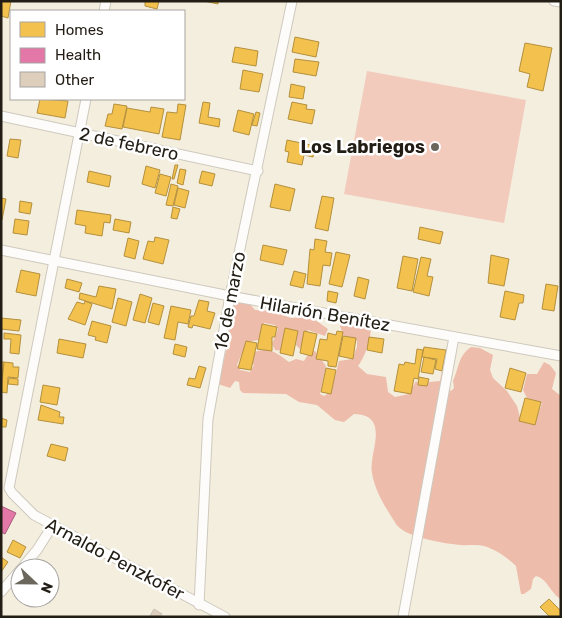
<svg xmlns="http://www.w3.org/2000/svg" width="562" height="618" font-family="Rubik,sans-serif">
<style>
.green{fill:#f2cbbd}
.forest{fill:#eebcab}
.homes{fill:#f2c14e;stroke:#b4903d}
.health{fill:#e377a8;stroke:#a95c7c}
.building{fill:#decebc;stroke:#c7bfb5}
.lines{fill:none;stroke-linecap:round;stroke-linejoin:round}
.minor-casing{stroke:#cec9bd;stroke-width:11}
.minor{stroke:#fdfcfa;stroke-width:9}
.poi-dot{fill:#6c675c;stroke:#fff;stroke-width:2}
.labels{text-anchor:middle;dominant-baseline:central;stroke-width:5;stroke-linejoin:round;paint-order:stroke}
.street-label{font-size:18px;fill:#231e15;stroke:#fff}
.poi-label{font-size:18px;font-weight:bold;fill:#231e15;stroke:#fff;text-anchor:end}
</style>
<rect width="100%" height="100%" fill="#f4eedf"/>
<polygon class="green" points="367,71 526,100 504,223 344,194"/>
<path class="forest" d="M237 300 250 304 255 310 272 311 291 318 311 317 328 329 325 336 308 330 300 349 296 345 297 332 285 328 283 351 275 350 272 344 278 329 275 325 264 323 259 340 247 342 237 365 240 370 250 372 254 365 251 362 255 352C270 346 279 355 289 362L296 359 304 361 310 351H315L326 366 320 394 324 396 331 392 339 361 352 359 357 347V341L344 337 340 326 347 320 370 325C373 335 365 357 358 366L367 374 386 377 388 392 395 397 409 394 416 381 423 386 429 382 440 381 445 355 449 350 448 389 451 391 454 388 453 381C459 368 458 356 471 347L480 348 493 355 490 370 493 378 507 391 517 406 521 421 535 423 542 403 527 398 523 390 527 374H537L544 362 550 365 556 373 552 389 561 396V599C550 593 548 579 536 576L533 579 531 589 524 594H521L516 566C508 558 495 549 484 546 476 544 468 546 461 545 446 544 404 537 396 524 386 508 375 492 372 473 368 454 392 415 354 414L344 422 335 420 317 405 299 402 286 394 243 393 240 390 239 382 235 381 230 388 218 384 226 351 231 341 226 331 232 307Z"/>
<g class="homes">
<polygon points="1,1 11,1 8,18 1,16"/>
<polygon points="145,1 159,1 157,9 145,6"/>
<polygon points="204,1 218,1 218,4"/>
<polygon points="295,37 319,42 316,57 292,52"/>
<polygon points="525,43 552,48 543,91 527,87 530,74 519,71"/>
<polygon points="235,47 258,51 256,66 232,62"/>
<polygon points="295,59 319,62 316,76 293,72"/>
<polygon points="243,70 263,74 259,92 240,89"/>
<polygon points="291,84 305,87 303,99 289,97"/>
<polygon points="40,99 68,101 65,118 37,113"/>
<polygon points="203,102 210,103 208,117 220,119 219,127 199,123"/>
<polygon points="292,102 307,105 306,109 315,110 312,124 288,119"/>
<polygon points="114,104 127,106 122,129 105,126 108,114 112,114"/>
<polygon points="178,104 186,105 180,140 162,137 167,112 177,113"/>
<polygon points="151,107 164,109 159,134 123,127 127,108 150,112"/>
<polygon points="238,110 254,114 249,135 233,131"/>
<polygon points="256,112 260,113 257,126 252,125"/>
<polygon points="10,139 21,140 18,158 7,156"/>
<polygon points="287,140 315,146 313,157 304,155 302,165 287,162 289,152 285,151"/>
<polygon points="175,165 178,165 174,179 172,179"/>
<polygon points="146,166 160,170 155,188 142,184"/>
<polygon points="180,169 186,170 183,185 177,183"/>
<polygon points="89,171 111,176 109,187 87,182"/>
<polygon points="202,171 215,174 212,186 199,183"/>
<polygon points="160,174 171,177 166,196 155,193"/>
<polygon points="171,184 178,186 173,206 166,205"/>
<polygon points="275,184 295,189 290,211 270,207"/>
<polygon points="178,188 189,191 185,208 174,205"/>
<polygon points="322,196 334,198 328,231 315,228"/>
<polygon points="1,198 6,199 2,220 1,220"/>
<polygon points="20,201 32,203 30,214 19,212"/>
<polygon points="173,207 180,209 177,219 171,218"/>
<polygon points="77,210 111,215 110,223 104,222 102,236 85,233 86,226 75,224"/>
<polygon points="15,219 29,221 27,235 13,233"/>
<polygon points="115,219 131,222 129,233 113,230"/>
<polygon points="420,227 443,232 440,244 418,239"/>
<polygon points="155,237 169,240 163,264 143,259 148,241 154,242"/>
<polygon points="128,238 139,241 135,259 124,256"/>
<polygon points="315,239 327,241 325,252 332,253 330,266 323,265 320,286 307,284 310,249 314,250"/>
<polygon points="263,245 287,250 283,265 260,260"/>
<polygon points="336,252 350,255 342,287 329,284"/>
<polygon points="491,255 509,259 504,286 488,283"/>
<polygon points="403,256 418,259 412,291 397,288"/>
<polygon points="421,257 431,259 427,276 433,277 429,296 413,292"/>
<polygon points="21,270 40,274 36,296 16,292"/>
<polygon points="294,271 306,274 303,288 290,285"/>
<polygon points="358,277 369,280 365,299 354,296"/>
<polygon points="67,279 82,283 79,292 65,288"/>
<polygon points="546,284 558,286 554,311 542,309"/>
<polygon points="99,286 116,289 112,309 79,299 80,293 96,297"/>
<polygon points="328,291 338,293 336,303 327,301"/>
<polygon points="505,291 524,295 523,303 519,303 515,320 500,317"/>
<polygon points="140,294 152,298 145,323 133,320"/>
<polygon points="118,298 132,302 126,326 112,322"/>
<polygon points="199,300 209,302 207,311 215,313 210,329 193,325 192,328 188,327 191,316 194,316"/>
<polygon points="85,301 92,304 85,325 68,319 77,302 84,304"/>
<polygon points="153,303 164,306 159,325 148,322"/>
<polygon points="171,306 191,310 188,324 178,322 175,340 164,338"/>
<polygon points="1,318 21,320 19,331 1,329"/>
<polygon points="92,321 111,326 107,343 95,340 96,337 88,335"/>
<polygon points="262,324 277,327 275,337 272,337 272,351 257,349"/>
<polygon points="285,328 298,331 293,356 280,353"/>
<polygon points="304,331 317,334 312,356 300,353"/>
<polygon points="337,331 343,332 336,367 328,366 328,361 316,359 320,339 327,340 328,333 336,335"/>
<polygon points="4,333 21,335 19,354 10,353 11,339 4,339"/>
<polygon points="343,336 356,338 353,359 339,356"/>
<polygon points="369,337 384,339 382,353 367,350"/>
<polygon points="59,339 86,344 83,358 57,353"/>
<polygon points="246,341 257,343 251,370 238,368"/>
<polygon points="175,344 187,347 185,357 173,354"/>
<polygon points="424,347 446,350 442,371 435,369 437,359 422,357"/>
<polygon points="417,349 423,350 418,379 414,378 411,394 394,391 399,364 404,365 405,362 415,364"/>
<polygon points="424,357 436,360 433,374 421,372"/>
<polygon points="1,362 4,362 2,377 1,377"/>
<polygon points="4,362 13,363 13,367 19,367 18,378 8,377 7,393 1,392"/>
<polygon points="199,366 206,368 200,388 187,385 189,378 195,379"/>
<polygon points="326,368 336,370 331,394 321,392"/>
<polygon points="510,368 526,373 521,392 505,388"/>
<polygon points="419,377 429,379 427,386 418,385"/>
<polygon points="9,378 18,379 18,385 8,384"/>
<polygon points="43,385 60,388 57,405 40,402"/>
<polygon points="525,398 541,402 535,425 519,421"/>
<polygon points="41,405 60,412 59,417 64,417 63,424 38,420"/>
<polygon points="1,418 7,420 6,427 1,427"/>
<polygon points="51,444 68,448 65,461 47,456"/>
<polygon points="13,540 26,547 20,558 7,552"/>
<polygon points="1,557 8,562 1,572"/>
<polygon points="549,599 561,611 561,617 550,617 540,607"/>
</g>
<polygon class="health" points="1,506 16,513 5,534 1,532"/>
<polygon class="building" points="154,609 162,614 160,617 150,616"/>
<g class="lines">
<defs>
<g id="minor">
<polyline points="554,1 561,2"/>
<polyline points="104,11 106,1"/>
<polyline points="86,99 9,488 12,493 34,515 225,617"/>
<polyline points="1,116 258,171"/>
<polyline points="1,250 230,296 561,356"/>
<polyline points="22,568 37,550 53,525"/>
<polyline points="1,592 20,570"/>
<polyline points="199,605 208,419 230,296 292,1"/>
<polyline points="403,617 454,337"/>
</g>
</defs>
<use href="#minor" class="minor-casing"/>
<use href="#minor" class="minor"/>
</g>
<circle class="poi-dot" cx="435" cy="147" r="5"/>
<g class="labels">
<g class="street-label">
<text transform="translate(129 144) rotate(12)">2 de febrero</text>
<text transform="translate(230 301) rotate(-79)">16 de marzo</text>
<text transform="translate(325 314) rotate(10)">Hilarión Benítez</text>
<text transform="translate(115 559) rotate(28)">Arnaldo Penzkofer</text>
</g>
<g class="poi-label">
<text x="425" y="147">Los Labriegos</text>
</g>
</g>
<rect width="562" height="618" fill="none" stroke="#231e15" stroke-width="5"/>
<rect x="10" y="10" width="175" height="90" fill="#ffffff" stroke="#a7a5a1"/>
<rect x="20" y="22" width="25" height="15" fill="#f2c14e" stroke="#a7a5a1"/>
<text x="55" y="35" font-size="15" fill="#231e15">Homes</text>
<rect x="20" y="48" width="25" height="15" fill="#e377a8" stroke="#a7a5a1"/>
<text x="55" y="60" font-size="15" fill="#231e15">Health</text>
<rect x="20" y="72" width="25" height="15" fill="#decebc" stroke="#a7a5a1"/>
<text x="55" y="85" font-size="15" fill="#231e15">Other</text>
<g transform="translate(35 583) rotate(112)"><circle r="24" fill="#ffffff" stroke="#a7a5a1"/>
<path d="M0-4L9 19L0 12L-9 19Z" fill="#6c675c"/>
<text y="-8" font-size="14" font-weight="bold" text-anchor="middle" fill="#231e15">N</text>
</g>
</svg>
